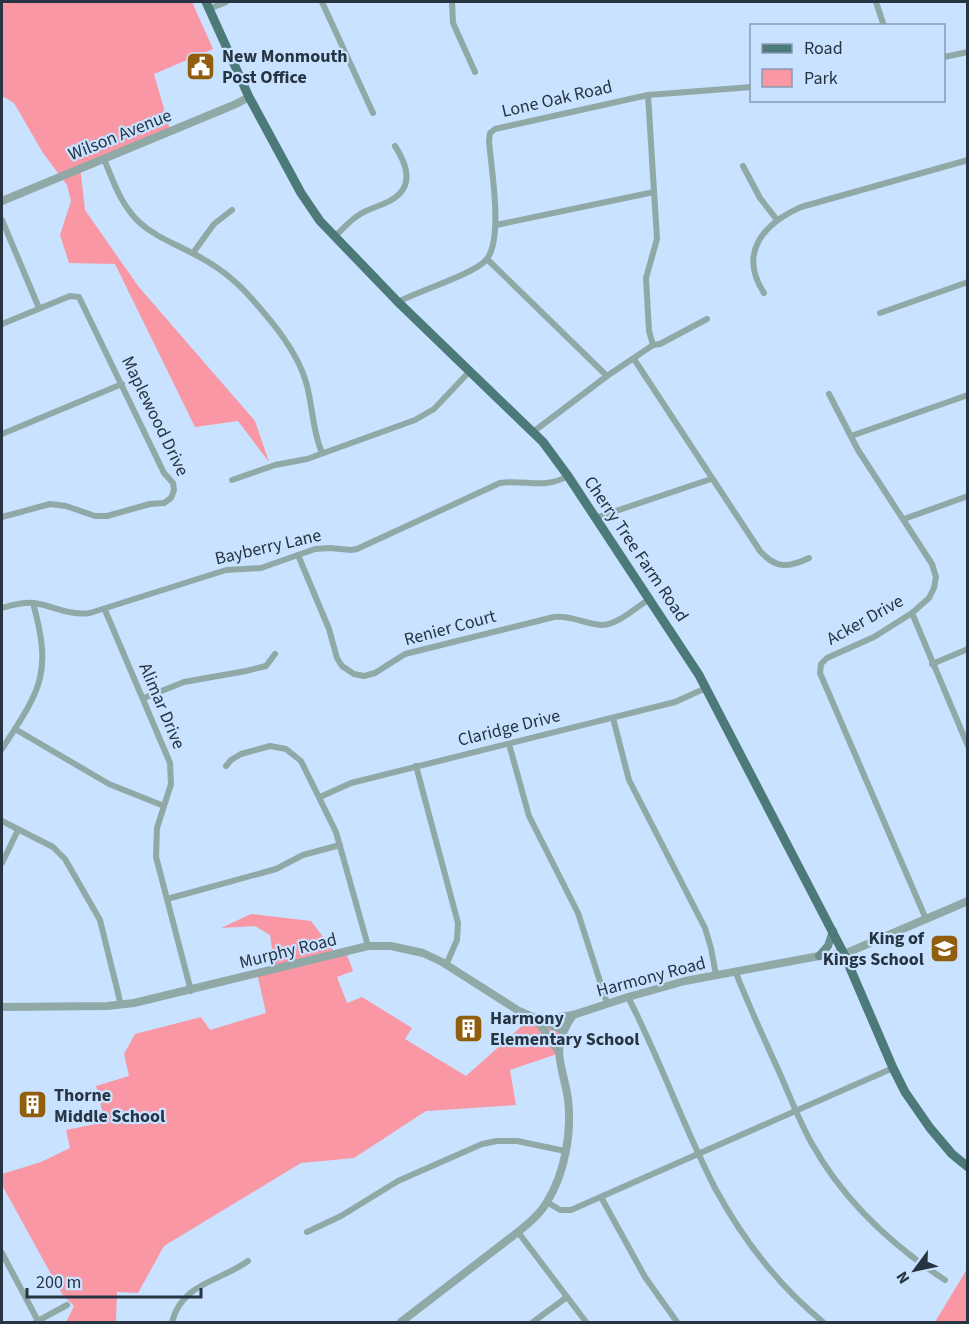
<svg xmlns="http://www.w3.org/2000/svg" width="969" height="1324" font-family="'Source Sans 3',sans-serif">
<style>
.green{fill:#fa97a5}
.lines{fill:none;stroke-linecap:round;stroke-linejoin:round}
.minor{stroke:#90a9a7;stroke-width:6}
.tertiary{stroke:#90a9a7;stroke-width:8}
.secondary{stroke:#698e8b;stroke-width:8}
.primary{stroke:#4c7a78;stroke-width:9}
.labels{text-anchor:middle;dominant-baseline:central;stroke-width:4.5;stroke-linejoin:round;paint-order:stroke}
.poi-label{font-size:18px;font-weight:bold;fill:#273442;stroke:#c8e2ff;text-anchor:start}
.street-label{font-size:18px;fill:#273442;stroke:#c8e2ff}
</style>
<rect width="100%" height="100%" fill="#c8e2ff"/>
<g class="green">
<polygon points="2,2 192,2 213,49 154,74 170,130 80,166 85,210 138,286 255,421 269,462 238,421 195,427 115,264 69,263 60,235 71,201 67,185 43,153 14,103 2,96"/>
<polygon points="251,914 311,921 336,954 346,952 353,971 337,977 347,1003 362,997 412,1028 405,1039 466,1076 532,1017 561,1029 557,1054 510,1070 516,1105 426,1111 354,1158 301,1163 164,1246 138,1293 117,1292 116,1322 66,1322 74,1306 62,1294 2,1185 2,1174 41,1162 70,1148 66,1130 105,1122 96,1086 129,1076 124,1054 135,1034 201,1017 210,1030 266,1013 257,973 275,969 270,935 255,926 221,928"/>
<polygon points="967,1269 967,1322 935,1322"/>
</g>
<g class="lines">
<g class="minor">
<polyline points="322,2 373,113"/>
<polyline points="452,2 453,23 475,72"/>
<polyline points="876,2 884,26"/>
<polyline points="209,9 226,2"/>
<polyline points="944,57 968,52"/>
<polyline points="648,95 657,239 646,278 649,331 653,345"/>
<path d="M104 159C113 181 121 205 139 222 154 236 173 243 190 252 213 263 235 279 252 299 273 323 297 351 306 382 313 406 312 430 322 453"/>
<polyline points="743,166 760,198 777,220"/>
<polyline points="2,220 39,308"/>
<polyline points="496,225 654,192"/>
<path d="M334 237C342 230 350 220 359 215 369 208 382 206 393 199 415 185 406 163 395 146"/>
<polyline points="193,253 214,224 232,210"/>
<polyline points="487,259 607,376"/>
<path d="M764 293C738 253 763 224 801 207L968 160"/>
<path d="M398 302C418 291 474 274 486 260 504 240 491 167 489 141L490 133 495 129 648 95 752 87"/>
<polyline points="880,313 968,282"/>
<polyline points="2,324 70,296 79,297 164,473 173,483 174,490 171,498 164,503 150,504 107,516 95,516 66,506 50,504 2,517"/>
<path d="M634 359 760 551C776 569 788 568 809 558"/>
<polyline points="829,394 858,450 932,564 936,577 934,588 929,598 912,613 874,637 827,658 821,664 820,673 926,919"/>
<polyline points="533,432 607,376 653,345 660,344 707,319"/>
<polyline points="2,434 122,384"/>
<polyline points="851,436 968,395"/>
<polyline points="232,480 275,465 307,459 415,420 434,409 469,372"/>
<polyline points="595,518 711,479"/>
<polyline points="904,519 968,496"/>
<path d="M298 555 329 629 337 658 342 666 354 674 364 676 375 673 405 654 554 617C571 615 585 624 601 625 618 625 635 608 648 600"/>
<path d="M2 608C12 605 23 602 34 603 54 606 69 616 90 613L226 570 261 568 315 549 330 548 351 550 357 549 500 483C526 479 543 490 568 476"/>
<polyline points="105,610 170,763 171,784 157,828 156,857 191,991"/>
<polyline points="912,613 968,746"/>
<polyline points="932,664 968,649"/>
<polyline points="144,698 184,682 246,671 266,666 275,654"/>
<polyline points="613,718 629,780 705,928 711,948 716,975"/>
<polyline points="15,729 109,784 164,806"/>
<polyline points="509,744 529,816 578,913 607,1003"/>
<path d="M2 749C40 690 53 675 33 603"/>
<polyline points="226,766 231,760 241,754 270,746 286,749 301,761 336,832 368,946"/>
<polyline points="416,766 458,923 457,940 446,965"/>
<polyline points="320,797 351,783 675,702 706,688"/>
<polyline points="2,821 53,847 65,859 100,920 121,1005"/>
<polyline points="2,863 18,830"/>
<polyline points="167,899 276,869 303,855 340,845"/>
<path d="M736 973C748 1004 762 1034 776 1065 788 1091 798 1119 812 1144 844 1201 890 1244 945 1280"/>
<path d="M628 997C660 1059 683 1126 715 1188 742 1238 779 1286 823 1322"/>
<polyline points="601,1197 645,1277 677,1322"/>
<polyline points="547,1202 560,1210 571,1210 893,1068"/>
<polyline points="307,1232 341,1216 398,1181 482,1144 497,1141 517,1141 565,1151"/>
<polyline points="518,1232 586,1322"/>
<polyline points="2,1253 38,1321"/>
<polyline points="36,1322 67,1305"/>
<path d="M172 1322C182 1283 219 1282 248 1261"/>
<polyline points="533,1322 567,1297"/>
</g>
<g class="tertiary">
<polyline points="2,201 236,104 249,97"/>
<polyline points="2,1007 107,1006 134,1003 368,946 391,946 423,953 442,962 519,1011 563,1030"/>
<polyline points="539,1020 573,1015 628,997 685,981 819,956 844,954 968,901"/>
<polyline points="538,1022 558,1050"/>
<path d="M401 1322 518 1232C529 1223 540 1214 547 1202 565 1173 572 1132 568 1099 562 1061 549 1050 573 1015"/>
</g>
<polyline class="secondary" points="819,956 828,946 833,931"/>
<polyline class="primary" points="206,2 249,97 301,193 320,221 398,302 543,442 568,476 699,675 844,954 893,1068 905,1092 930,1128 952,1154 968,1167"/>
</g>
<defs>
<symbol id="civic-square" viewBox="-11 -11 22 22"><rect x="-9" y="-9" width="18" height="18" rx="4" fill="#915e0e" stroke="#c8e2ff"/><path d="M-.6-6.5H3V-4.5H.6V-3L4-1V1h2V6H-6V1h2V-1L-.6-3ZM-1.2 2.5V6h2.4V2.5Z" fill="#fff"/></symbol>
<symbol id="school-square" viewBox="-11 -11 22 22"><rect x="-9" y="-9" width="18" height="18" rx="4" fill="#915e0e" stroke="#c8e2ff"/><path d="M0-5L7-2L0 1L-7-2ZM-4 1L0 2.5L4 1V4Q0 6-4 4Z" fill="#fff"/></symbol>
<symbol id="building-square" viewBox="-11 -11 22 22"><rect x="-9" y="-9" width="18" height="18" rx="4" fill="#915e0e" stroke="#c8e2ff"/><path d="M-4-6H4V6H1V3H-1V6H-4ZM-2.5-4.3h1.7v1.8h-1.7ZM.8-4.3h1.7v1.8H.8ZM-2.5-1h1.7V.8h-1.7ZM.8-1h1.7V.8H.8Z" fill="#fff"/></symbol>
</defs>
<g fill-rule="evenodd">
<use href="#civic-square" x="184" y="50" width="33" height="33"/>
<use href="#school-square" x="928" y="932" width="33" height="33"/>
<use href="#building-square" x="452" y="1012" width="33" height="33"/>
<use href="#building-square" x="16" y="1088" width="33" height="33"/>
</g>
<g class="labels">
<g class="poi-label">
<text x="222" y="56">New Monmouth<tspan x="222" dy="21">Post Office</tspan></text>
<text x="924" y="938" text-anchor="end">King of<tspan x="924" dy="21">Kings School</tspan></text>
<text x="490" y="1018">Harmony<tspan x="490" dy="21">Elementary School</tspan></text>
<text x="54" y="1095">Thorne<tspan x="54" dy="21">Middle School</tspan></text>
</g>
<g class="street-label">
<text transform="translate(557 99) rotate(-13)">Lone Oak Road</text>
<text transform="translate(120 135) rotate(-22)">Wilson Avenue</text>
<text transform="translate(155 416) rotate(64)">Maplewood Drive</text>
<text transform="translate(268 547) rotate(-13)">Bayberry Lane</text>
<text transform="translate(636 549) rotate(56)">Cherry Tree Farm Road</text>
<text transform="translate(865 620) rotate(-29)">Acker Drive</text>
<text transform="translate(450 628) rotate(-15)">Renier Court</text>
<text transform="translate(162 706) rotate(67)">Alimar Drive</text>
<text transform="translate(509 728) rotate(-14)">Claridge Drive</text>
<text transform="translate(288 951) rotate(-14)">Murphy Road</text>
<text transform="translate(651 977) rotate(-15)">Harmony Road</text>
</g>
</g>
<rect width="969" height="1324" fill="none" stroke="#273442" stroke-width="6"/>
<rect x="750" y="24" width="195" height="78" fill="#c8e2ff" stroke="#889cb3" stroke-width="1.5"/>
<rect x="762" y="44" width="30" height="9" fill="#4c7a78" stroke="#889cb3" stroke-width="1.5"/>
<text x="804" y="54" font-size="18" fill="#273442">Road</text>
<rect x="762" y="69" width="30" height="18" fill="#fa97a5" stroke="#889cb3" stroke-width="1.5"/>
<text x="804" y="84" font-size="18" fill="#273442">Park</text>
<g transform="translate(915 1270) rotate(237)" stroke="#c8e2ff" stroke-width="4.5" paint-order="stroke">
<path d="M0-4.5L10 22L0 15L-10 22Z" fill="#273442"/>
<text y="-9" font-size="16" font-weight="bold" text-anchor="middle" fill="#273442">N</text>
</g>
<path d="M27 1288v9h174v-9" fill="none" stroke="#273442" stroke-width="3"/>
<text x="36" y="1288" font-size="18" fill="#273442" stroke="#c8e2ff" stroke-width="4.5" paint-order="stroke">200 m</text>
</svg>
